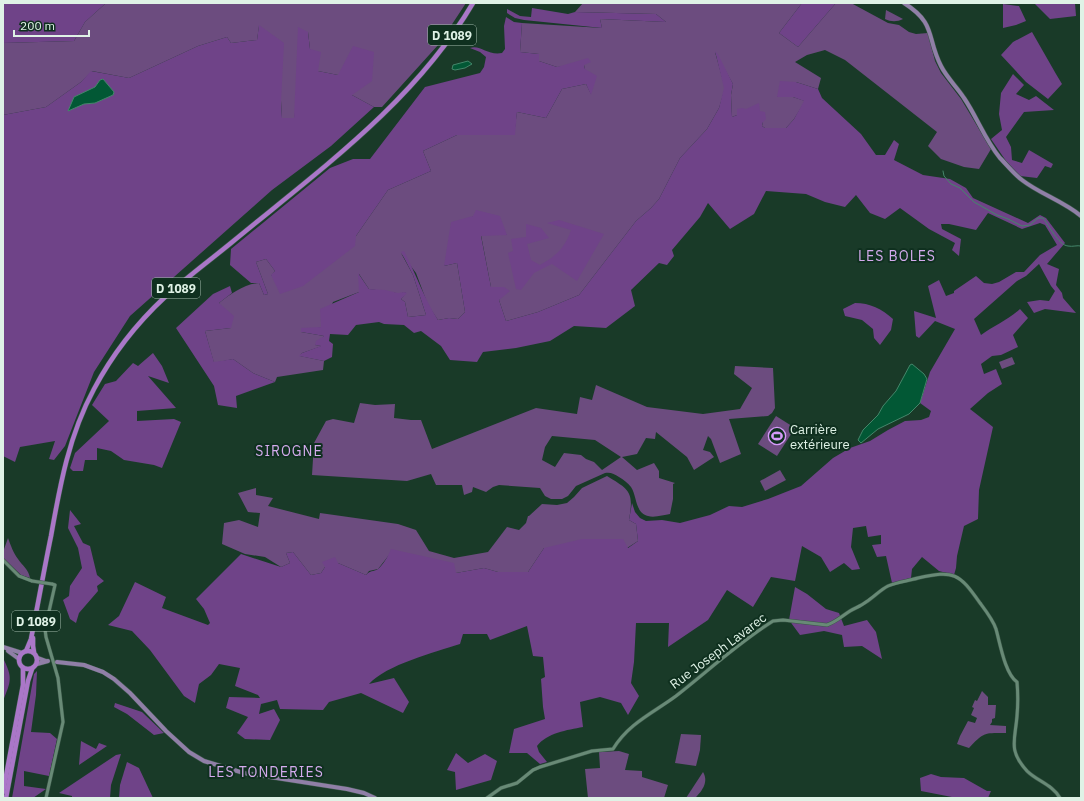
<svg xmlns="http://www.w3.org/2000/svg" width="1084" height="801" font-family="'IBM Plex Sans',sans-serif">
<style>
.green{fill:#6c4c7f;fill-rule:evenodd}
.forest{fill:#6f4388}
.water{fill:#025835;stroke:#44866a}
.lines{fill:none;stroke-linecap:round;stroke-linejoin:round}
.stream{stroke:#44866a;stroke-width:1}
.minor-casing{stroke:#3a5748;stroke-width:4}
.major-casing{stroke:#3a5748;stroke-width:5}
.highway-casing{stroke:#3a5748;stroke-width:5.5}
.minor{stroke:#688a76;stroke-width:3}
.major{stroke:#907fa7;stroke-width:4}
.highway{stroke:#aa77c8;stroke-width:4.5}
.minor-bridge-casing{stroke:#3a5748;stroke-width:4;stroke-linecap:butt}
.minor-bridge{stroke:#688a76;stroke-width:3}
.labels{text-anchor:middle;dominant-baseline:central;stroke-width:4;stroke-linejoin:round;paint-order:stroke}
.shield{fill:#0f301f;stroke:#a1b8aa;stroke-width:1}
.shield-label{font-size:12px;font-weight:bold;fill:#dff2e6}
.poi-label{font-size:13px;fill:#dff2e6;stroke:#0f301f;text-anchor:start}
.street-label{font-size:13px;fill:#dff2e6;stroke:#0f301f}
.neighbourhood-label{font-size:14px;letter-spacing:1px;fill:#d4abed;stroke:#0f301f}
</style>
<rect width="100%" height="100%" fill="#193a28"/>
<g class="green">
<polygon points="106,3 466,3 439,44 382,107 374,107 352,95 338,75 318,71 310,49 308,32 294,119 282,118 281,101 259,26 257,40 231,43 227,37 198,46 129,78 92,71 81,82 46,107 3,115 3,43 74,41 85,22"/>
<path d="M583 3H802L779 33 798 47 836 3H851L888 23 899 25 909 32 916 34 928 33 935 61 941 73 961 99 991 149 979 169 964 167 941 159 928 146 937 132 845 60 825 50 807 55 795 62 821 78 818 89 796 82 777 97H793L805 101 794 119 786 128H765L762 126 763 122 737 115 732 117 731 95 733 84 715 52 725 88 719 108 707 129 680 158 659 199 651 208 636 221 579 295 538 312 506 321 499 300 504 287H491L481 235H507L473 216 444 266 457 263 465 312 458 319 449 318 438 320 428 305 416 273 401 253 413 275 426 315 408 317 405 302 401 299 406 293C403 292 400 294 396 293 387 292 379 290 369 289L359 274V292L333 302 322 327 301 332 324 336 315 345 322 346 302 353 300 356 324 361 323 370 277 377 275 382 253 373 233 359 214 363 205 331 231 328 219 303C231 294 244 284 259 283L264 295 268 294 256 262 266 259 275 271 271 276 356 236 388 190 431 171 423 151 457 135H514L517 112 546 118 562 89 586 84 591 94 584 65 557 67 539 61V54L520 52 522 23 602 28 600 19 666 22 656 14 575 12Z"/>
<path d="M886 10 903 19C897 22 891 22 885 19Z"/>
<polygon points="1012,357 1015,364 1002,369 999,362"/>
<path d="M735 366 773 368 775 408 772 413 768 416 729 419 741 454 720 463 711 439 708 436 703 450 710 452 714 457 694 470 687 457 656 432 655 439 646 438 637 454 622 457 637 470 654 463 659 471V478L675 483 673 484V499L670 514C664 515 654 518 648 516 635 513 637 496 631 487 628 483 624 480 619 477 614 474 611 472 605 473L576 486 568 496 562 499H551L545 496 540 488 499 485 493 487 486 492 473 487 472 492 464 495 462 485H436L431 474 407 481 312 475 314 443 326 421 333 419 354 423 360 403 375 405 395 404 394 418 411 420H421L432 449 536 408 577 414 580 397 592 400 596 385 647 407 703 414 740 409 752 388 734 374ZM552 436 595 440 621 457 602 470 594 462 586 459 581 455 564 453 555 467 542 460 545 447Z"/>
<polygon points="776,416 795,428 777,456 758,444"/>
<polygon points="780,470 786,480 765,491 760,481"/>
<path d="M607 476C630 490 634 492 629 520L636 524 638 541 627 548H544L528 572H498L484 568 456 573 389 555 378 569 369 571 366 575 338 563 325 567 321 573 311 575 293 552 286 553 290 563 281 567 265 557 245 554 222 544 224 523 239 520 258 527 260 513 248 512 238 493 256 488V495L273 498 268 506 319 519 320 513 398 524 416 530 429 551 454 558 488 552 507 527 519 530 526 523 528 516H529L542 504 557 505 567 503 574 497 582 488Z"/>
<path d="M8 538C11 546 13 552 18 559 22 565 29 570 30 578L21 575 3 558V552Z"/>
<path d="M982 691 988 697V705H996L995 718 992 719V722L990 725 1006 726V733C984 733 984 732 969 748L957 744 960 736 968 721 975 723 977 718 971 715 974 708 972 707 975 700 977 701Z"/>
<polygon points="681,734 701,735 700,750 696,766 675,763"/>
<polygon points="619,751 629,754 625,770 642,771 642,777 668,785 664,798 588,798 585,769 600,768 599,752"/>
<path d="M703 772C709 782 702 791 695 798H686Z"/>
</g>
<g class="forest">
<polygon points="3,3 106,3 85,22 74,41 3,43"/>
<polygon points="802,3 836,3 798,47 779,33"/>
<polygon points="1034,3 1075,3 1076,16 1050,19"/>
<polygon points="1003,4 1019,6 1026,21 1016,25 1003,28"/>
<polygon points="532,8 568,14 575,12 656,14 666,22 600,19 602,28 524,20 515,18 507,13 507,9 520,16 531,17"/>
<path d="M506 17 514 22 522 23 520 52 539 54V61L557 67 588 58 591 62 584 65 585 69 597 76 591 95 586 84 562 89 546 118 517 112 515 135H457L423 151 431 171 388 190 356 236 355 246 303 286 280 294 271 275 275 271 266 259 256 262 268 294 264 295 259 283H251L230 265 231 249 330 168 353 159H370L425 87 480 73 484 67 486 57 480 52 470 48C480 44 488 56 502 53L505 49 504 26Z"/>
<polygon points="259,25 284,43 281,101 282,118 294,118 298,27 308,32 310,49 321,52 318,71 338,75 353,46 374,52 372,81 352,95 374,107 331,146 272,190 130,316 94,372 65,446 54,460 49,459 55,441 20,447 15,462 3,456 3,115 46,107 81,82 91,71 129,78 198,46 227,37 231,43 257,40"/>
<polygon points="1032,32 1056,74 1062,84 1048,99 1026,82 1001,55 1013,42"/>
<path d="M715 51 719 56 733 84 731 95 732 117 737 115V109L742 108 746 109 759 103 760 111 765 112 766 119 763 122 762 126 765 128H786L794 119 804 101 793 97H777L780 81 796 82 818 89 822 98 861 134 876 155H885L894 140 899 144 894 160 923 175 950 179 966 188 973 198 1028 223 1040 215 1046 218 1065 243 1047 264 1059 269 1056 285 1062 293 1063 298 1076 313 1045 309 1034 313 1027 302 1040 300 1049 301 1055 291 1051 286 1039 264 1026 276 1017 281 974 319 981 335C993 326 1008 320 1020 309L1028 318 1013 335 1018 347 1001 355 992 356 981 364 984 374 996 369 1002 384 988 393 970 409 993 427 979 490 978 519 964 526 957 556 956 568 954 575 939 571 922 557 912 569 911 578 892 583 886 556 877 557 872 545 881 544V535L868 537 866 526 853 528 851 547 860 569 852 570 844 563 830 572 821 557 802 546 795 581 771 577 753 607 727 590 708 620 668 647 669 623H636L634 662 631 683 639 696 628 715 621 703 600 697 580 702 583 727C567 730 547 733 537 746L539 752 547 762 540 764 527 753H509L514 729 545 719 543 707 541 679 545 677 543 657 533 656 527 626 490 640 487 634H463L460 644C435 652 386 665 369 684L394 678 409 702 403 713 361 693 329 702 323 710 280 709 277 700 261 704 259 714 274 709 280 720 270 740 245 739 237 733 248 717 226 708 229 697 260 698 258 695 235 686 240 668 219 664 211 675 199 684 195 703 184 696 150 650 132 631 108 625 119 616 135 582 166 597 162 608 208 625 210 623 204 609 196 599 241 554 281 567 290 563 286 553 293 552 311 575 321 573 325 567 322 562 335 557 338 563 366 575C370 570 373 572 378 569 383 565 389 555 391 549L454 563 456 573 484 568 498 572H528L544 548 582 539H623L628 548 638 541 636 524 629 520 632 503 635 512 640 518 646 521 662 520 680 523 710 515 729 506 742 507 768 499 801 486 833 458 850 448 870 441 888 430 905 421 921 420 929 417 931 411 920 403 930 372 955 329 935 321 919 338 916 336 914 311 936 318 928 286 939 280 946 296 954 293V291L976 276 984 283 992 284 999 282 1016 272H1024L1040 255 1057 245 1045 225 1040 223 1022 229 988 213 976 230 949 224H941L942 229 961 239 959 256 952 250 955 243 929 229 900 208 885 219 870 213 856 195 845 207 825 202 806 194 766 191 754 214 730 229 708 203 700 217 672 250 674 256 667 265 659 263 631 290 635 306 606 328 574 326 550 341 516 348 483 352 477 362 450 360 441 346 421 331 414 333 404 325 384 324 379 322 356 325 348 335 330 334 329 341 333 344 332 357 324 361 299 356 302 353 321 346 315 345 316 341 324 336 301 332V328L321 327 320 309 359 292 358 273 369 289 385 290 398 293 404 292 407 293 401 299 405 302 408 317 426 315 413 275 401 252 404 251C416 274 424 298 438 320L449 318 458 319 465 312 457 263 444 266 451 222 473 216 476 210 500 216 507 235 481 236 491 287H504L510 291 499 300 506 321 538 312 579 295 636 221 651 208 659 199 680 158 707 129 719 108 724 88Z"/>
<polygon points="1013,74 1024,85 1016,94 1029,100 1036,96 1054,110 1024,112 1006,137 1011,147 1012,160 1022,163 1029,150 1053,164 1051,168 1045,166 1037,178 1020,176 1006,161 991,139 1002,130 999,114 1001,93"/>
<path d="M559 220 604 234 577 281 552 264 534 273 521 290 516 289 508 253 513 251 511 239 526 237V224L541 228 549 238 527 244 531 260 540 265C556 256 565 248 571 230L547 223Z"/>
<polygon points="230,286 232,293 219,303 234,316 231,328 205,331 214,362 233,359 253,373 275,382 236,396 237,408 218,405 214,386 176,328 213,294"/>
<path d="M855 303C870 303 882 309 893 319L891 330 880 345 874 338 873 329 862 320 845 316 843 309Z"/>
<polygon points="153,353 162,366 169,383 148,376 176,408 137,411 137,421 174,419 181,422 162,468 154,465 124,460 111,451 97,448 97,460 85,460 83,471 73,471 70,468 75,453 109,421 92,405 105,384 116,381 133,363 138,366"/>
<polygon points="70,510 81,524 74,526 83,543 90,546 97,575 104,581 97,586 98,591 79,613 76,623 70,619 63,600 69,596 70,586 82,568 78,548 68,528"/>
<polygon points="795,587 807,594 826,609 839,613 844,626 867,620 876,632 882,659 862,646 844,647 842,635 824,631 800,635 789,620"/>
<path d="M3 658C13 678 11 681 3 701Z"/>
<polygon points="37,671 36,695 31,732 50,733 57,739 49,776 24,771 24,786 46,789 33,798 12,798 34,674"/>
<polygon points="115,703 142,712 164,733 154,735 127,714 114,707"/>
<polygon points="81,741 96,749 99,743 107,746 79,765"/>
<polygon points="456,753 468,763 485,754 497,761 491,780 456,790 455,772 447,770"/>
<polygon points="121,754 111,785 110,798 72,798 72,796 59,793 116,755"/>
<polygon points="127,762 139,768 153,798 119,798 120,785"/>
<polygon points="931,774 941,777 964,778 987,791 991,791 988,798 957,798 921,791 920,778"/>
</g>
<g class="water">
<polygon points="468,61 472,64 465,68 455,70 452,69 453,65"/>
<polygon points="103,79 114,92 113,95 95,103 84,104 68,111 74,97 95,87 100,80"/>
<polygon points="912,364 924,374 927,379 920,403 909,414 878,429 861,443 858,440 863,430 878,415 883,406 896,391 910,365"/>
</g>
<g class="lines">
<path class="stream" d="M943 171 944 176 951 184 960 188 974 202 997 215 1008 219 1022 226 1030 225 1038 218H1043C1049 225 1058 245 1068 246 1073 247 1077 245 1081 246"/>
<defs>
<g id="minor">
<polyline points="3,560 19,576 32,581"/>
<polyline points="46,798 63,722 58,678 46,637 45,629 55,585 52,584"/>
<path d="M487 798 501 788 517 783 533 770 540 767 592 751 613 749C629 723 653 713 676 696 708 671 738 643 773 621L783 620 827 625C836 622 842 616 850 611 855 608 861 606 866 602 874 597 880 590 888 586 897 582 908 581 918 578 954 570 959 573 980 603 986 611 993 620 996 629 1000 643 1005 674 1017 682 1018 693 1018 705 1017 716 1015 741 1008 750 1027 771 1037 781 1053 785 1060 798"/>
</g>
<g id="major">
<path d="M904 3C937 24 926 37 941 66 947 78 957 87 964 98 977 117 985 140 1000 158 1007 165 1014 174 1022 180 1040 194 1063 201 1081 216"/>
<polyline points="3,647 22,653"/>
<polyline points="8,651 19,659"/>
<polyline points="38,658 46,661"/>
<polyline points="57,662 84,665 103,672 114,679 130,693 166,731 189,752 204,761 244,773 347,789 364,793 375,798"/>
<polyline points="37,664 48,661"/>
</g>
<g id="highway">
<polyline points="33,638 33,646 34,652"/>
<circle cx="28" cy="660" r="9"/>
<path d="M26 651 31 639C38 604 44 570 51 536 60 485 69 435 94 389 112 355 136 324 165 297 186 278 209 261 231 243 318 171 414 103 473 3"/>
<polyline points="3,792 23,685 23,668"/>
<polyline points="6,798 28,681 32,669"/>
</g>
</defs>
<use href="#minor" class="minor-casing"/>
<use href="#major" class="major-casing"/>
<use href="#highway" class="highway-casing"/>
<use href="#minor" class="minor"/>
<use href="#major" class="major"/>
<use href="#highway" class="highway"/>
<defs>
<polyline id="minor-bridge" points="32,581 52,584"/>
</defs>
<use href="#minor-bridge" class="minor-bridge-casing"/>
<use href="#minor-bridge" class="minor-bridge"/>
</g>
<defs>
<symbol id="stadium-ring" viewBox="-11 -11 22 22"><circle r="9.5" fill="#0f301f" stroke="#d69bfa" stroke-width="1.5"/><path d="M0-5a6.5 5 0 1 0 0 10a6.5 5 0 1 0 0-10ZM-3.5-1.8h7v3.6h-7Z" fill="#d69bfa"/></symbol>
</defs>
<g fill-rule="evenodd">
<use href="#stadium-ring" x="767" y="426" width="20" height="20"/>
</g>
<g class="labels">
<g class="shield">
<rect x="428" y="25" width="48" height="20" rx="3"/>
<rect x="152" y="278" width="48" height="20" rx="3"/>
<rect x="12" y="611" width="48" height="20" rx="3"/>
</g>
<g class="shield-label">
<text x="452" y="35">D 1089</text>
<text x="176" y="288">D 1089</text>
<text x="36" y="621">D 1089</text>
</g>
<g class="poi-label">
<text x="790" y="429">Carrière<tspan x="790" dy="15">extérieure</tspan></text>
</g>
<g class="street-label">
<text transform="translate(718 651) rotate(-37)">Rue Joseph Lavarec</text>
</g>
<g class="neighbourhood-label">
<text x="897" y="256">LES BOLES</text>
<text x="289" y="451">SIROGNE</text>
<text x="266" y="772">LES TONDERIES</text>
</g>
</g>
<rect width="1084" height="801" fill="none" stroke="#dff2e6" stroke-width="8"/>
<path d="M14 30v6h75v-6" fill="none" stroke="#dff2e6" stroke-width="2"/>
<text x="20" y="30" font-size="12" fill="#dff2e6" stroke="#0f301f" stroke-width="3" paint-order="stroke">200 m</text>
</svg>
